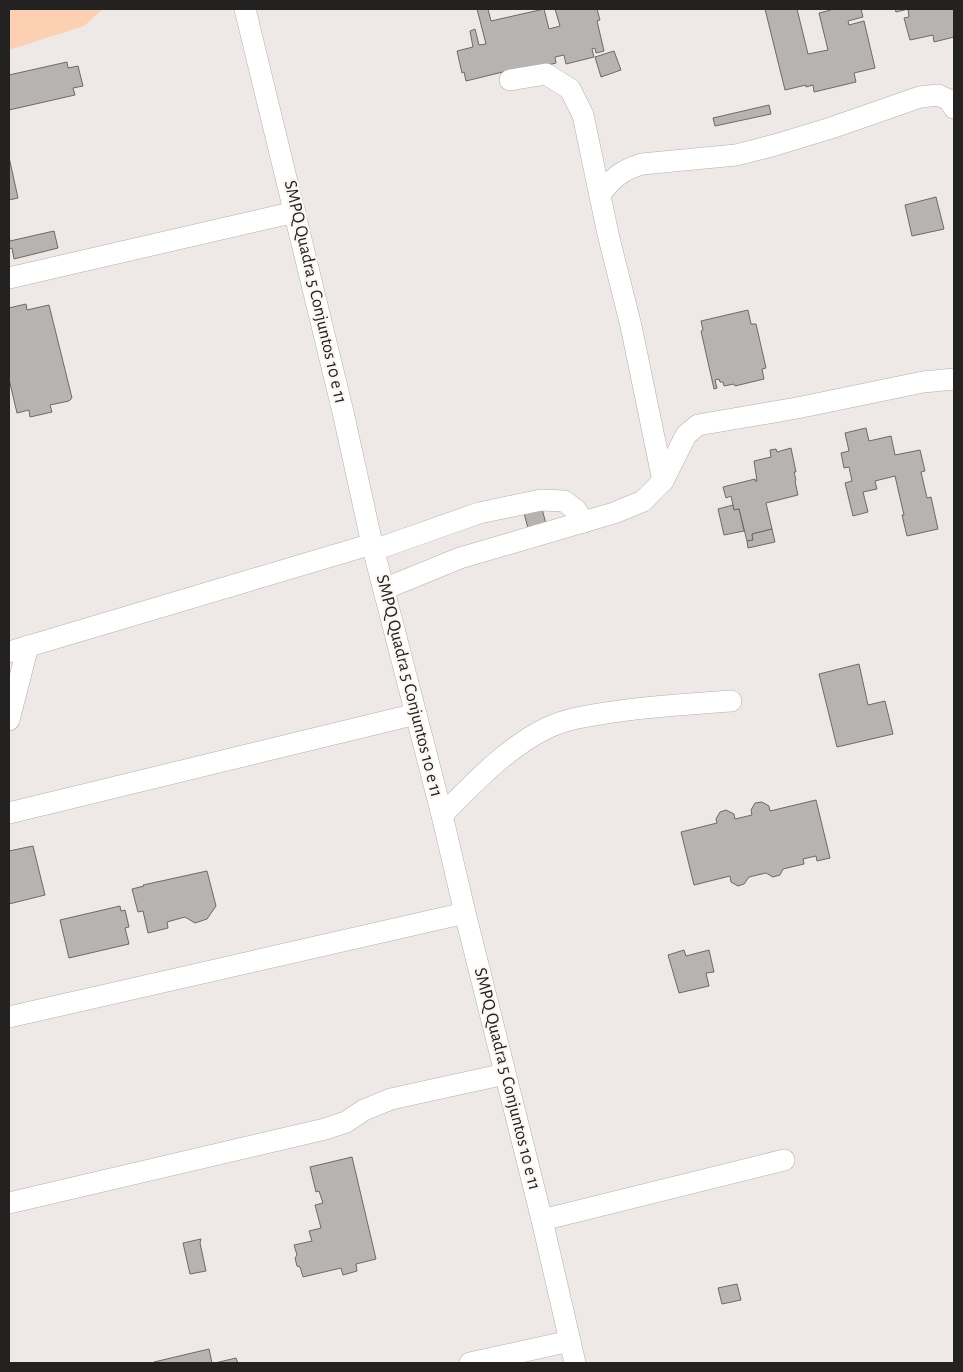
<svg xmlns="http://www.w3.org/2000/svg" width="963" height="1372" font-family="'Alegreya Sans',sans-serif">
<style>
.green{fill:#fcd1b3}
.building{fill:#b7b3b0;stroke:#6d6967}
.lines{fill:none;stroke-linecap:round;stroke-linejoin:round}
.street-casing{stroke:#b3afac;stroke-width:22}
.street{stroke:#fff;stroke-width:21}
.labels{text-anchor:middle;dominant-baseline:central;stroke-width:4.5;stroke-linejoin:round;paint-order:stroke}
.street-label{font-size:18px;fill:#242221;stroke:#fbf7f3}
</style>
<rect width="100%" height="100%" fill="#eee9e6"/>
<polygon class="green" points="9,9 103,9 84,26 9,50"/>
<g class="building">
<polygon points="477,9 488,9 491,21 544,9 549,29 560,26 555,9 597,9 600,20 597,21 604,51 596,53 595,48 592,49 594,57 566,64 564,55 555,57 556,63 511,74 511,70 466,81 464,72 462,73 457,51 473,47 470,31 475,29 479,45 486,44"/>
<polygon points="765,9 797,9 808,54 828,50 819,13 831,10 830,9 861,9 863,17 848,21 849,25 864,21 875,68 854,73 856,82 814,92 813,85 806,87 806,85 785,90"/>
<polygon points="895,9 954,9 954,37 934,42 933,35 910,40 904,18 909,17 908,9 896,12"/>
<polygon points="614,51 621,70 601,77 595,57"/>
<polygon points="67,62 68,68 78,66 83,86 73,88 75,95 9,110 9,75"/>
<polygon points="769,105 771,114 715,126 713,118"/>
<polygon points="9,157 18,198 9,200"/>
<polygon points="936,197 944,229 912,236 905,205"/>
<polygon points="54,231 58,248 14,259 12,248 9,249 9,234 10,241"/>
<polygon points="26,304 27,310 49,305 72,398 69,401 50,405 52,412 30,417 29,410 17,413 9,379 9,308"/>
<polygon points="748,310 751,324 756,324 766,368 762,369 764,379 735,386 734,384 724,386 723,382 720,382 719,379 715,380 717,388 714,389 701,331 703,330 701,321"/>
<polygon points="866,428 869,441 891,436 895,455 920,450 925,471 921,472 927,498 931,497 938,529 907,536 902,515 904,515 895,476 875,481 877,489 863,492 868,512 853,516 845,483 852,481 849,467 844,468 841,453 849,451 845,433"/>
<polygon points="791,448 796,472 794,472 796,480 795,481 798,495 766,503 772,529 752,534 753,540 747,541 739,509 734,510 731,496 726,498 723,487 755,479 755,481 757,481 754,461 771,457 770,450 776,449 777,452"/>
<polygon points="733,505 734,510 739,509 744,531 724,535 718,509"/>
<polygon points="542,509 548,531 530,536 524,513"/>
<polygon points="772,529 775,542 748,548 747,541 753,540 752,534"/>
<polygon points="859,664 868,705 885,701 893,734 837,747 819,674"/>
<polygon points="816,800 830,858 817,861 816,856 803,859 804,864 783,869 780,875 773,877 766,873 749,877 744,884 738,886 731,882 730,876 694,885 681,832 717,823 716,819 720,812 726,810 734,814 735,819 752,815 751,810 755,803 762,802 769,806 770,811"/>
<polygon points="33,846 45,895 9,904 9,851"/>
<polygon points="207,871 216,906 207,919 195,923 185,917 167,922 168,928 148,933 143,911 138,912 132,889 144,886 143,885"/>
<polygon points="120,906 121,911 125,910 129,927 125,928 129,944 69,958 60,920"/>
<polygon points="684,950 686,956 709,950 714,972 706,973 709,986 679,993 668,955"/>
<polygon points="352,1157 376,1259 356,1264 357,1271 343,1275 341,1268 303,1277 300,1267 297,1266 295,1258 297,1255 294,1245 312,1241 309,1231 321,1228 315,1205 323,1203 319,1191 316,1192 310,1167"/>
<polygon points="201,1239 200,1243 206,1271 190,1274 183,1243"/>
<polygon points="737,1284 741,1300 722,1304 718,1288"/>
<polygon points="209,1349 212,1363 154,1363 154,1362"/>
<polygon points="236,1358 238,1363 215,1363"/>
</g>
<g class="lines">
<defs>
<g id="street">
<polyline points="245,9 343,412 372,544 442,815 465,913 542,1220 575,1363"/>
<polyline points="510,80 546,74 570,89 583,115 608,234 631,326 663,481"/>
<path d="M600 195C612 178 622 170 642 164L736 155 775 145 831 128 920 97 938 95 949 100 954 108"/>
<polyline points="9,278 295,212"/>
<polyline points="374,550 479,513 541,500 564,501 576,510 584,522"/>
<polyline points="384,589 460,558 614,513 643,501 663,481 686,435 698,425 797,408 923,382 954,379"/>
<polyline points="9,652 372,544"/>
<polyline points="9,720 28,646"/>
<polyline points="9,813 416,714"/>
<path d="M442 815C474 783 506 748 547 728 566 719 586 716 606 713 647 706 689 704 731 701"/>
<polyline points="9,1017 465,913"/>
<polyline points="9,1203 325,1129 346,1122 364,1110 391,1099 505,1074"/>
<polyline points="542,1220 784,1160"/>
<polyline points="470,1363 570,1341"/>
</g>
</defs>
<use href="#street" class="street-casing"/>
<use href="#street" class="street"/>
</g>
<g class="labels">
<g class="street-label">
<text transform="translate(315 292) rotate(77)">SMPQ Quadra 5 Conjuntos 10 e 11</text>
<text transform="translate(409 686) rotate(76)">SMPQ Quadra 5 Conjuntos 10 e 11</text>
<text transform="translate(507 1079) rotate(76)">SMPQ Quadra 5 Conjuntos 10 e 11</text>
</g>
</g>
<rect width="963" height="1372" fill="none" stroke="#242221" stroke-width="20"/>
</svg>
